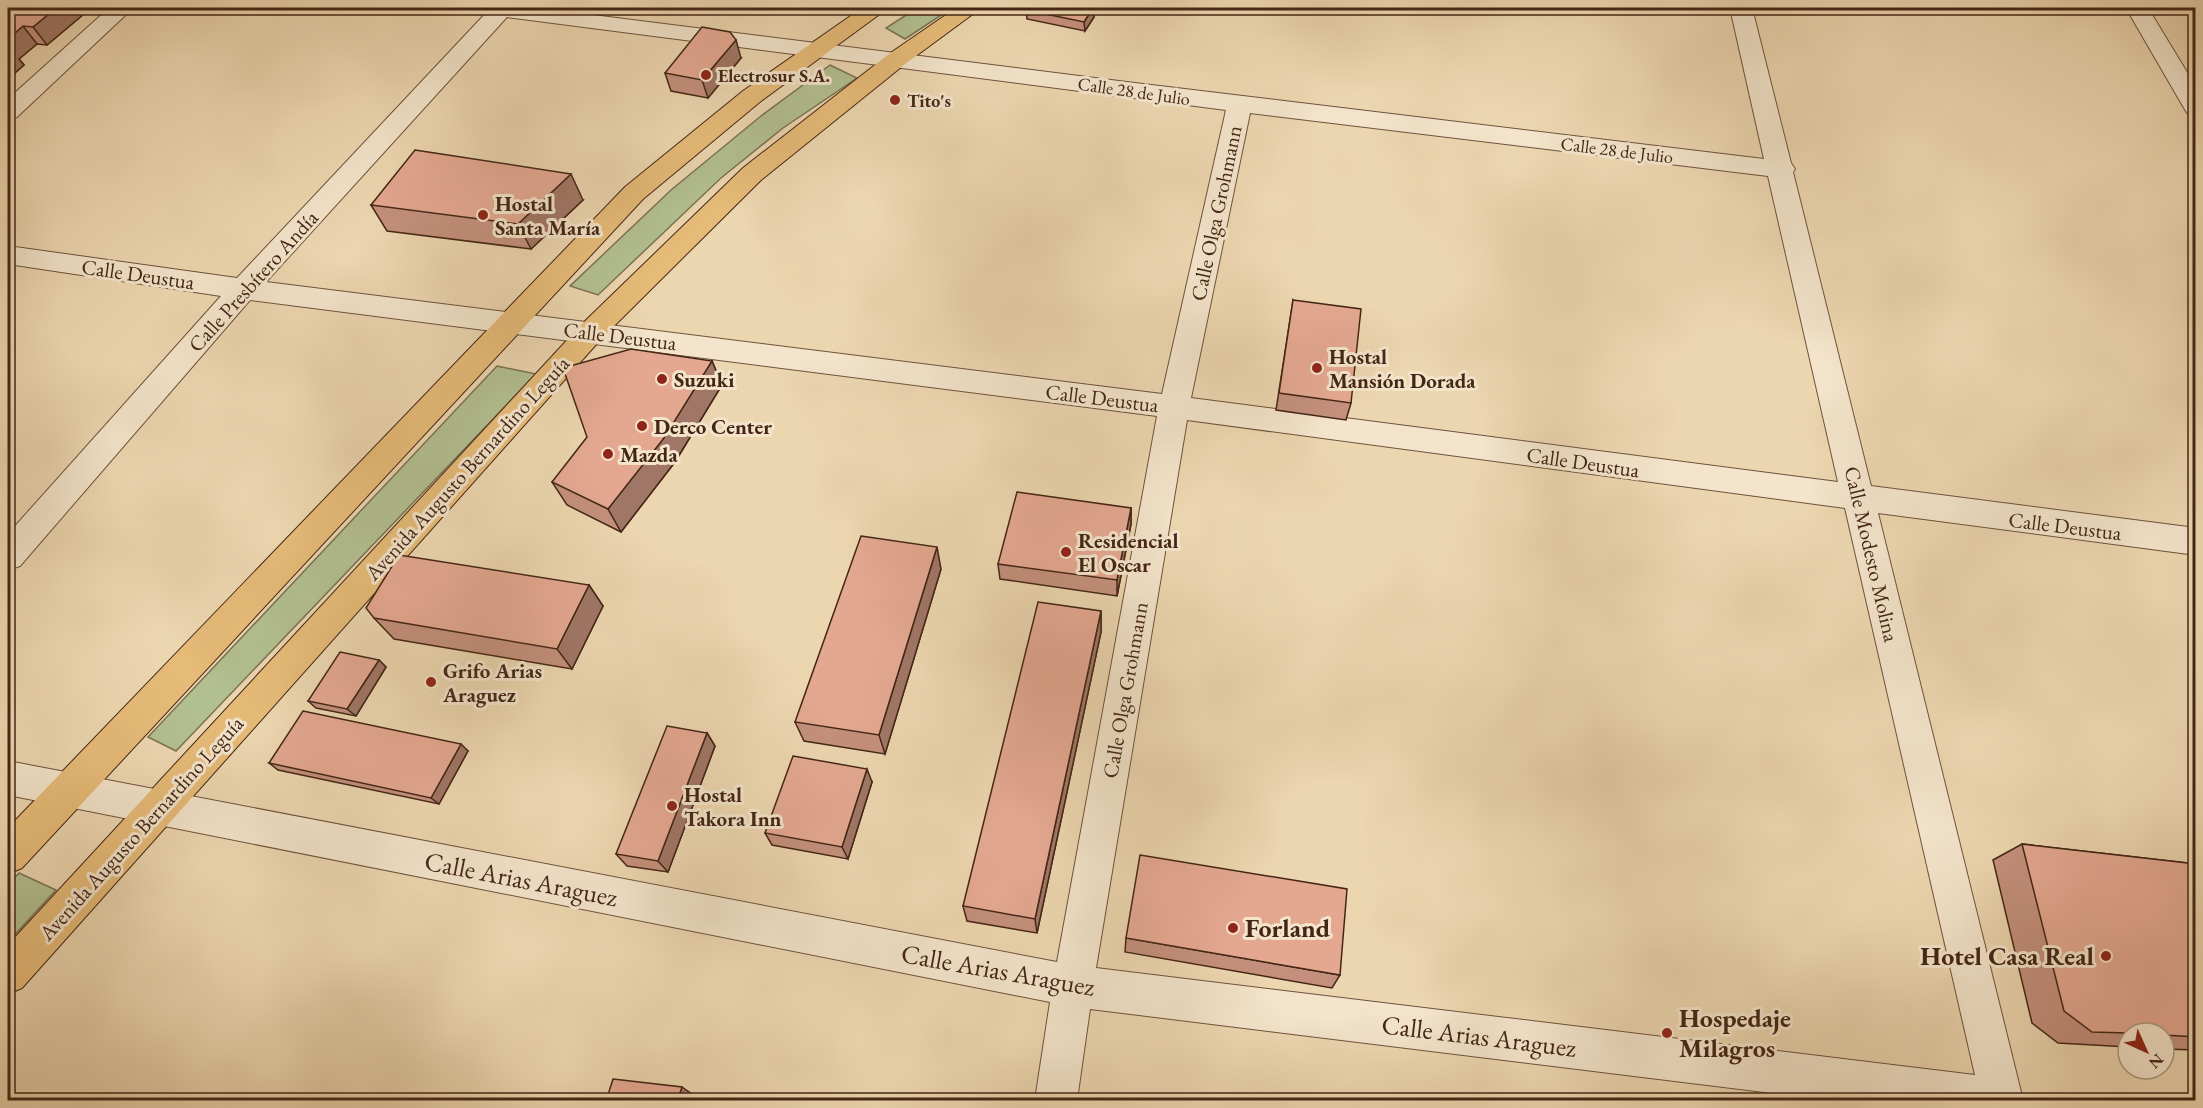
<svg xmlns="http://www.w3.org/2000/svg" width="2203" height="1108" font-family="'EB Garamond',serif">
<style>
.green{fill:#b2bf90;stroke:#7b7253;stroke-width:1.5}
.lines{fill:none;stroke-linecap:round;stroke-linejoin:round}
.minor-casing{stroke:#6e523c;stroke-width:2}
.major-casing{stroke:#442616;stroke-width:2}
.minor{fill:#f3e4cb;fill-rule:evenodd}
.major{fill:#e6bb78;fill-rule:evenodd}
.wall{fill:#c4907d;stroke:#442616;stroke-width:1.5}
.shaded-wall{fill:#a07666;stroke:#442616;stroke-width:1.5}
.building{fill:#e4a891;stroke:#442616;stroke-width:1.5}
.poi-dot{fill:#8f2418;stroke:#f3e4cb;stroke-width:2}
.labels{text-anchor:middle;dominant-baseline:central;stroke-width:6;stroke-linejoin:round;paint-order:stroke}
.far-poi-label{font-size:18px;font-weight:bold;fill:#442616;stroke:#f3e4cb;text-anchor:start}
.far-street-label{font-size:18px;fill:#442616;stroke:#f3e4cb}
.poi-label{font-size:21px;font-weight:bold;fill:#442616;stroke:#f3e4cb;text-anchor:start}
.street-label{font-size:21px;fill:#442616;stroke:#f3e4cb}
.near-street-label{font-size:26px;fill:#442616;stroke:#f3e4cb}
.near-poi-label{font-size:26px;font-weight:bold;fill:#442616;stroke:#f3e4cb;text-anchor:start}
</style>
<rect width="100%" height="100%" fill="#ecd6af"/>
<filter id="stains"><feTurbulence type="fractalNoise" baseFrequency=".00333" numOctaves="4"/><feColorMatrix values="0 0 0 0 .2 0 0 0 0 .09 0 0 0 0 .02 0 0 0 .5 -.17"/></filter>
<radialGradient id="worn" r=".72"><stop offset=".6" stop-color="#630" stop-opacity="0"/><stop offset="1" stop-color="#630" stop-opacity=".3"/></radialGradient>
<g class="green">
<polygon points="917,8 952,8 905,39 886,28"/>
<polygon points="830,65 857,78 783,128 721,178 598,295 570,286 671,190 761,116"/>
<polygon points="497,366 536,374 176,751 148,737"/>
<polygon points="19,873 56,890 8,942 8,885"/>
</g>
<g class="lines">
<defs>
<g id="minor">
<polygon points="109,8 133,8 17,117 8,120 8,99"/>
<path d="M477 8H537L1135 83 1764 159 1730 8H1752L1791 163 1795 169 1793 172 1871 486 2196 528V555L1878 513 2023 1100H1829L1090 1009 1077 1100H1035L1050 1002 8 795V761L1057 962 1157 416 250 300 20 566 8 570V534L221 296 8 264V246L237 278 485 14ZM507 17 1226 110 1162 394 266 282ZM1250 113 1768 176 1838 482 1191 398ZM1187 420 1845 508 1975 1075 1096 968Z"/>
<polygon points="2126,8 2148,8 2196,87 2196,116 2187,113 2184,108"/>
</g>
<g id="major">
<polygon points="862,8 888,8 761,101 643,199 22,868 8,874 8,828 625,187 743,91"/>
<polygon points="956,8 981,8 905,64 761,180 601,339 22,988 8,994 8,945 581,325 743,168 889,54"/>
</g>
</defs>
<use href="#minor" class="minor-casing"/>
<use href="#major" class="major-casing"/>
<use href="#minor" class="minor"/>
<use href="#major" class="major"/>
</g>
<g class="wall">
<polygon points="8,8 33,8 29,10 33,8 91,8 47,45 37,44 19,59 24,65 8,79"/>
<polygon points="1093,8 1094,17 1085,31 1027,19 1026,10"/>
<polygon points="741,58 708,98 671,91 665,73"/>
<polygon points="583,200 531,249 387,231 371,205"/>
<polygon points="1293,300 1351,403 1346,420 1276,410"/>
<polygon points="712,361 722,385 675,462 621,532 567,505 552,482"/>
<polygon points="1131,508 1131,524 1117,596 1000,579 998,564"/>
<polygon points="941,569 885,754 804,741 795,722"/>
<polygon points="589,585 603,606 572,669 394,639 374,618"/>
<polygon points="1101,611 1101,632 1037,933 967,921 963,906"/>
<polygon points="379,660 386,667 356,716 316,708 308,701"/>
<polygon points="707,733 715,746 668,872 627,866 616,854"/>
<polygon points="468,751 439,804 278,770 269,763"/>
<polygon points="872,782 848,859 772,845 765,833"/>
<polygon points="2022,844 2196,864 2196,1050 2164,1049 2164,1033 2128,1033 2128,1047 2058,1043 2032,1023 1993,860"/>
<polygon points="1126,938 1340,975 1332,988 1125,952"/>
</g>
<g class="shaded-wall">
<polygon points="12,8 33,8 20,17"/>
<polygon points="56,8 91,8 47,45 33,27"/>
<polygon points="1093,8 1094,17 1085,31 1084,22"/>
<polygon points="23,26 37,44 19,59 24,65 8,79 8,39"/>
<polygon points="736,40 741,58 708,98 702,80"/>
<polygon points="571,174 583,200 531,249 518,224"/>
<polygon points="712,361 722,385 675,462 621,532 608,509"/>
<polygon points="1131,508 1131,524 1117,596 1117,580"/>
<polygon points="937,547 941,569 885,754 879,735"/>
<polygon points="589,585 603,606 572,669 557,649"/>
<polygon points="1101,611 1101,632 1037,933 1035,919"/>
<polygon points="379,660 386,667 356,716 347,709"/>
<polygon points="707,733 715,746 668,872 658,861"/>
<polygon points="461,744 468,751 439,804 431,798"/>
<polygon points="867,769 872,782 848,859 842,847"/>
<polygon points="682,1087 692,1094 690,1101 677,1101"/>
</g>
<g class="building">
<polygon points="33,8 56,8 33,27 23,26 8,39 8,14 13,9 30,10"/>
<polygon points="1028,8 1093,8 1084,22 1026,10"/>
<polygon points="702,27 730,32 736,40 702,80 665,73"/>
<polygon points="415,150 571,174 518,224 371,205"/>
<polygon points="1293,300 1361,309 1351,403 1279,393"/>
<polygon points="631,349 712,361 664,438 608,509 552,482 587,437 563,368"/>
<polygon points="1017,492 1131,508 1117,580 998,564"/>
<polygon points="861,536 937,547 879,735 795,722"/>
<polygon points="399,555 589,585 557,649 374,618 366,608"/>
<polygon points="1038,602 1101,611 1035,919 963,906"/>
<polygon points="340,652 379,660 347,709 308,701"/>
<polygon points="303,711 461,744 431,798 269,763"/>
<polygon points="667,726 707,733 658,861 616,854"/>
<polygon points="793,756 867,769 842,847 765,833"/>
<polygon points="2022,844 2196,864 2196,1037 2164,1035 2164,1033 2128,1033 2092,1032 2064,1011"/>
<polygon points="1140,855 1347,889 1340,975 1126,938"/>
<polygon points="613,1079 682,1087 677,1101 606,1101"/>
</g>
<g class="poi-dot">
<circle cx="706" cy="75" r="6"/>
<circle cx="895" cy="100" r="6"/>
<circle cx="483" cy="215" r="6"/>
<circle cx="1317" cy="368" r="6"/>
<circle cx="662" cy="379" r="6"/>
<circle cx="642" cy="426" r="6"/>
<circle cx="608" cy="454" r="6"/>
<circle cx="1066" cy="552" r="6"/>
<circle cx="431" cy="682" r="6"/>
<circle cx="672" cy="806" r="6"/>
<circle cx="1233" cy="928" r="6"/>
<circle cx="2106" cy="956" r="6"/>
<circle cx="1667" cy="1033" r="6"/>
</g>
<g class="labels">
<g class="far-poi-label">
<text x="718" y="75">Electrosur S.A.</text>
<text x="907" y="100">Tito's</text>
</g>
<g class="far-street-label">
<text transform="translate(1134 91) rotate(8)">Calle 28 de Julio</text>
<text transform="translate(1617 150) rotate(7)">Calle 28 de Julio</text>
</g>
<g class="poi-label">
<text x="495" y="203">Hostal<tspan x="495" dy="24">Santa María</tspan></text>
<text x="1329" y="356">Hostal<tspan x="1329" dy="24">Mansión Dorada</tspan></text>
<text x="674" y="379">Suzuki</text>
<text x="654" y="426">Derco Center</text>
<text x="620" y="454">Mazda</text>
<text x="1078" y="540">Residencial<tspan x="1078" dy="24">El Oscar</tspan></text>
<text x="443" y="670">Grifo Arias<tspan x="443" dy="24">Araguez</tspan></text>
<text x="684" y="794">Hostal<tspan x="684" dy="24">Takora Inn</tspan></text>
</g>
<g class="street-label">
<text transform="translate(1216 213) rotate(-78)">Calle Olga Grohmann</text>
<text transform="translate(138 274) rotate(8)">Calle Deustua</text>
<text transform="translate(253 281) rotate(-48)">Calle Presbítero Andía</text>
<text transform="translate(620 336) rotate(7)">Calle Deustua</text>
<text transform="translate(1102 398) rotate(7)">Calle Deustua</text>
<text transform="translate(1583 462) rotate(8)">Calle Deustua</text>
<text transform="translate(467 468) rotate(-48)">Avenida Augusto Bernardino Leguía</text>
<text transform="translate(2065 526) rotate(7)">Calle Deustua</text>
<text transform="translate(1872 554) rotate(77)">Calle Modesto Molina</text>
<text transform="translate(1125 690) rotate(-80)">Calle Olga Grohmann</text>
<text transform="translate(141 828) rotate(-48)">Avenida Augusto Bernardino Leguía</text>
</g>
<g class="near-street-label">
<text transform="translate(521 879) rotate(11)">Calle Arias Araguez</text>
<text transform="translate(998 970) rotate(10)">Calle Arias Araguez</text>
<text transform="translate(1479 1036) rotate(7)">Calle Arias Araguez</text>
</g>
<g class="near-poi-label">
<text x="1245" y="928">Forland</text>
<text x="2094" y="956" text-anchor="end">Hotel Casa Real</text>
<text x="1679" y="1018">Hospedaje<tspan x="1679" dy="30">Milagros</tspan></text>
</g>
</g>
<rect width="2203" height="1108" fill="none" stroke="#ecd6af" stroke-width="30"/>
<rect x="9" y="9" width="2185" height="1090" fill="none" stroke="#442616" stroke-width="3"/>
<rect x="15" y="15" width="2173" height="1078" fill="none" stroke="#442616" stroke-width="1.5"/>
<g transform="translate(2146 1051) rotate(135)"><circle r="28" fill="#f3e4cb" stroke="#ad9883" stroke-width="1.5"/>
<path d="M0-4.5L10 22L0 15L-10 22Z" fill="#8f2418"/>
<text y="-9" font-size="16" font-weight="bold" text-anchor="middle" fill="#442616">N</text>
</g>
<rect width="100%" height="100%" filter="url(#stains)"/>
<rect width="100%" height="100%" fill="url(#worn)"/>
</svg>
